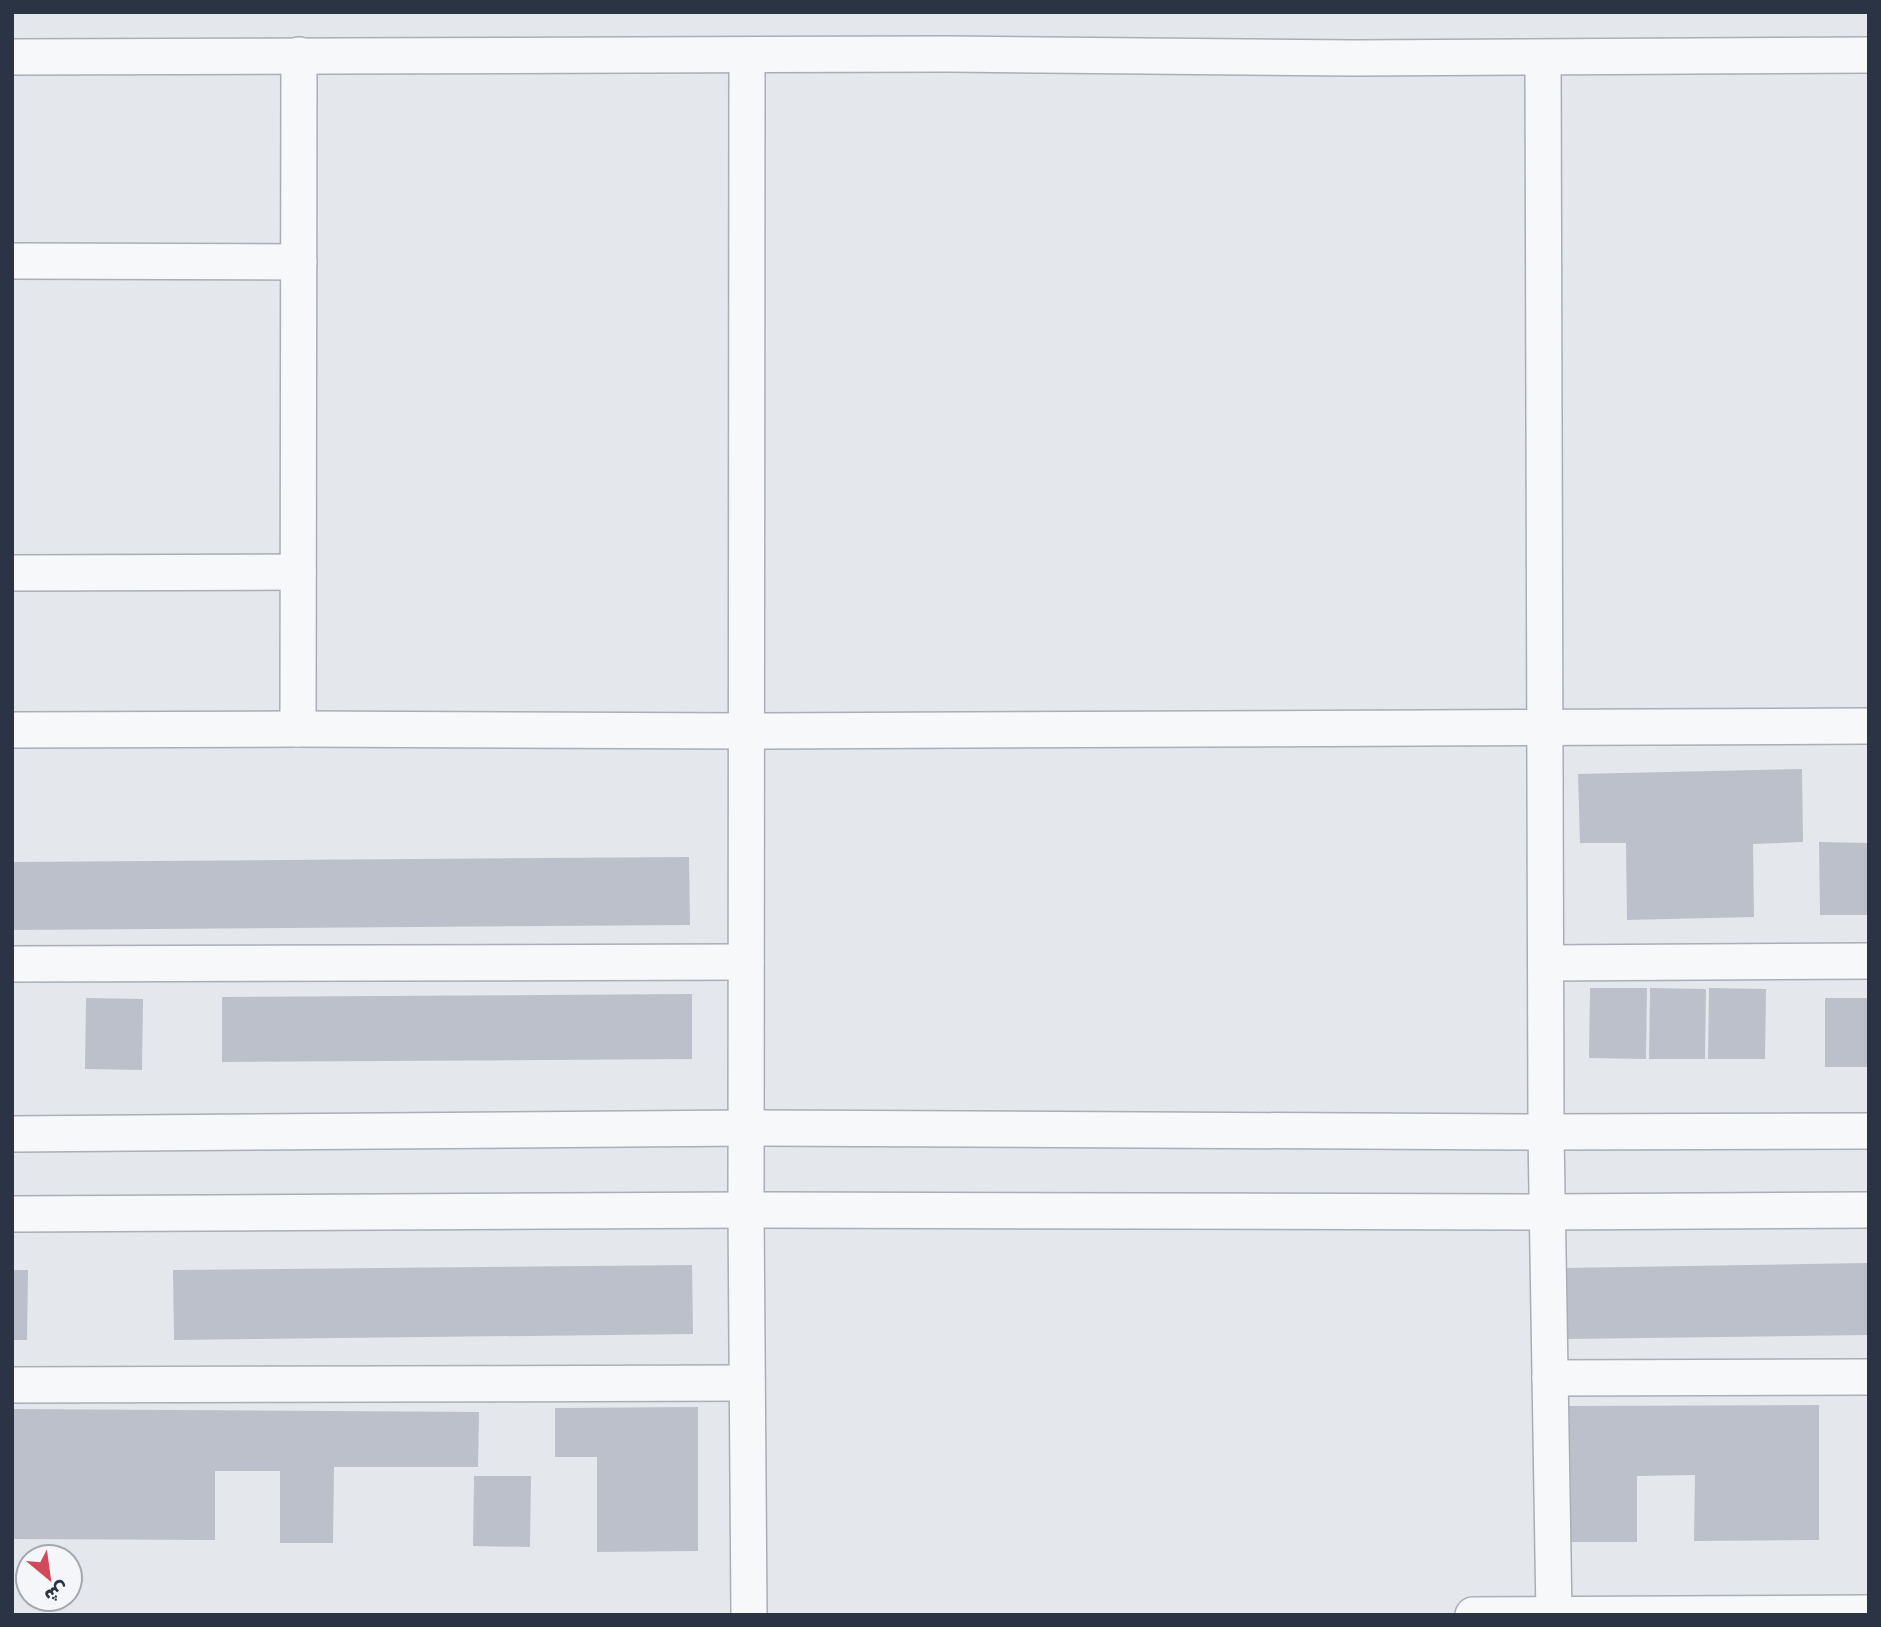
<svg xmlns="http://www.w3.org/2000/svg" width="1881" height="1627" font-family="Rubik,Cairo,sans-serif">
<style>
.building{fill:#bbc0ca}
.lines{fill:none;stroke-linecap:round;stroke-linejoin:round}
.minor-casing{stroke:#a9aeb7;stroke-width:38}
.minor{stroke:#f7f8fa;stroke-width:35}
</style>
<rect width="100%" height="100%" fill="#e4e7ec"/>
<g class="building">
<polygon points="1802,769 1803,842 1753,844 1754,917 1627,920 1626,843 1580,843 1578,774"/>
<polygon points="1819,842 1869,843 1869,915 1820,915"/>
<polygon points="689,857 690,925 12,930 12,862"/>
<polygon points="1590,988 1647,988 1646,1059 1589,1058"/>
<polygon points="1650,988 1706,989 1705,1059 1649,1059"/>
<polygon points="1709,988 1766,989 1765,1059 1708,1059"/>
<polygon points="692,994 692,1059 222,1062 222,997"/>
<polygon points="86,998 143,999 142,1070 85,1069"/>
<rect x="1825" y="998" width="44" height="69"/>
<polygon points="1869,1263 1869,1335 1565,1339 1564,1268"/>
<polygon points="692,1265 693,1334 174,1340 173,1270"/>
<polygon points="12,1270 28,1270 27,1340 12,1340"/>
<polygon points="1819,1405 1819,1540 1694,1541 1695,1475 1637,1476 1637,1542 1566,1542 1566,1406"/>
<polygon points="698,1407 698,1551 597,1552 597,1457 555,1457 555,1408"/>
<polygon points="12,1409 479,1412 478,1467 334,1467 333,1543 280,1543 280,1471 215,1471 215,1540 12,1539"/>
<polygon points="474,1476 531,1476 530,1547 473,1546"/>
</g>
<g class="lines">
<defs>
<g id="minor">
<polyline points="747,56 746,1210 749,1615"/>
<polyline points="12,57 949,54 1354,58 1869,55"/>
<polyline points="1543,58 1546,1132 1554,1615"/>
<polyline points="12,261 299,262"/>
<polyline points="12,573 298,572"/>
<polyline points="298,729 299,55"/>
<polyline points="12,730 298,729 746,731 1869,726"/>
<polyline points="1546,963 1869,961"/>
<polyline points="12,964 746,962"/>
<polyline points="12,1134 746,1128 1546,1132 1869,1131"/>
<polyline points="12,1214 746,1210 1548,1212 1869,1210"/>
<polyline points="1550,1378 1869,1377"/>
<polyline points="12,1385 747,1383"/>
<polyline points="1473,1615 1869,1613"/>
</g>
</defs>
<use href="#minor" class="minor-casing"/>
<use href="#minor" class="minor"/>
</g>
<rect width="1881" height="1627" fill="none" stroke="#2b3445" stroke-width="28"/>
<g transform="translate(49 1578) rotate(151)"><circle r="33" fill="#f4f6f9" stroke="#a4a8b1" stroke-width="2"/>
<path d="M0-5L12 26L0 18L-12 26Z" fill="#d1495b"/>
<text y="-10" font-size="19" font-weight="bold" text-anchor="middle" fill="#2b3445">ش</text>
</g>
</svg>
